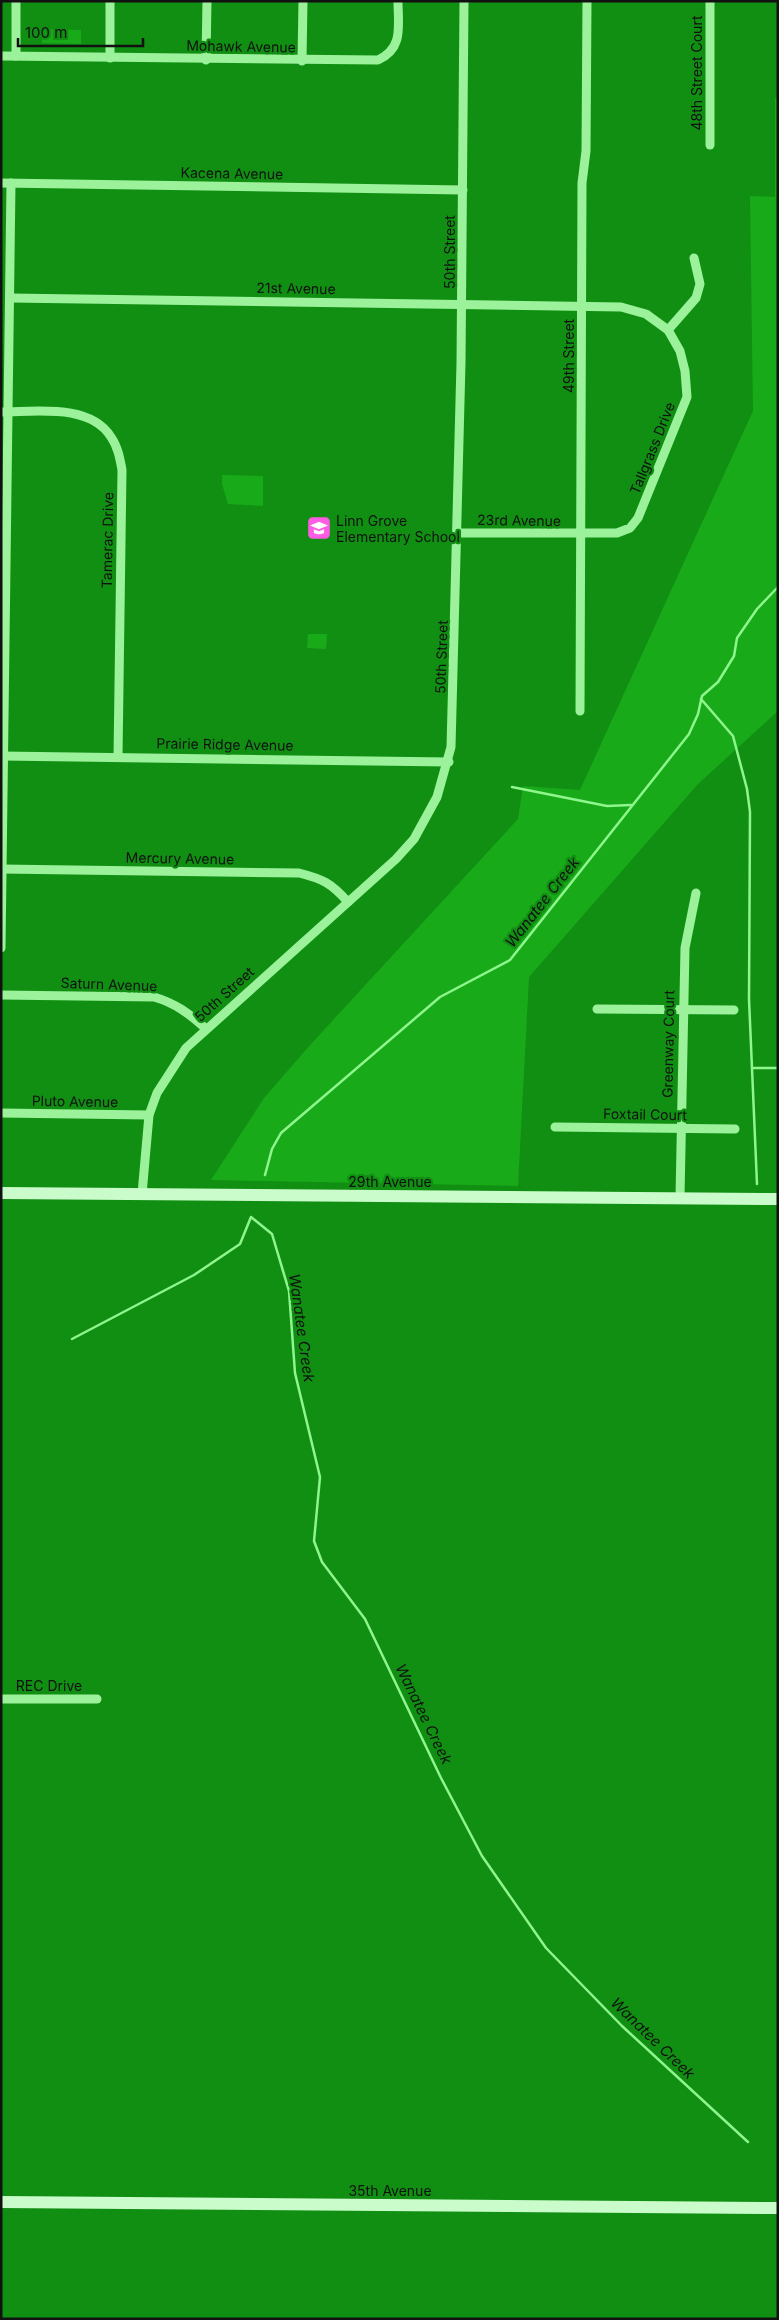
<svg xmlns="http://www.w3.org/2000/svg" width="779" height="2320" font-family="Inter,sans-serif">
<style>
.green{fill:#19aa19}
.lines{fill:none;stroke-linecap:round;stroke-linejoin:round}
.stream{stroke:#8ef68d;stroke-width:2.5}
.street{stroke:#9bf29b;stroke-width:9}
.secondary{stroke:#cafccb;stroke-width:12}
.labels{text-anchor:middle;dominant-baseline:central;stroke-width:4.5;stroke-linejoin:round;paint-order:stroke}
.street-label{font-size:14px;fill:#111;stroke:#118f13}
.poi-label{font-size:14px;fill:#111;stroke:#118f13;text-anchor:start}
.water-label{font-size:15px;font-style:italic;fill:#111;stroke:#118f13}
</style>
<rect width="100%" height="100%" fill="#118f13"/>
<g class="green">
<polygon points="42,29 81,30 81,44 42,43"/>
<polygon points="775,98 778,98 778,711 698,784 529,977 518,1186 211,1180 264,1098 311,1044 518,819 523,786 580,790 753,411 750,196 775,197"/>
<polygon points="222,475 263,476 263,506 228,504 222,484"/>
<polygon points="308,634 327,634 326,649 307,648"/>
</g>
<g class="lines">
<g class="stream">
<polyline points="701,699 733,736 747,789 750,812 749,999 757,1184"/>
<polyline points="512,787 607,806 631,805"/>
<polyline points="752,1068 778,1068"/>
<polyline points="265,1175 272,1149 281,1133 440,997 510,960 689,734 698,714 702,696 718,682 734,656 737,638 757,609 778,587"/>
<polyline points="72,1339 194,1275 240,1244 251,1217 272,1234 289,1291 295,1373 320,1477 314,1541 322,1562 365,1619 441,1778 482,1856 546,1948 622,2026 748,2142"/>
</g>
<g class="street">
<polyline points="710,1 710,145"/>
<path d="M1 56 378 60C404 48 398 26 398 1"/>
<polyline points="16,56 16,1"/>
<polyline points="110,58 110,1"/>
<polyline points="206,60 207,1"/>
<polyline points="302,61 303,1"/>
<polyline points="1,183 463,190"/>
<polyline points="10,298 621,307 646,314 668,330 680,351 685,371 687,397 638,518 630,528 617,533 458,533"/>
<polyline points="668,330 696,298 700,284 694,258"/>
<path d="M1 412C35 412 90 403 111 437 118 447 120 459 122 470L118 757"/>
<polyline points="580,711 582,183 586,151 587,1"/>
<polyline points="1,756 449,762"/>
<path d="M1 869 299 873C323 879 331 883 348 902"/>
<polyline points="1,948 11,183"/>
<path d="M1 995 154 997C175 1003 190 1014 206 1029"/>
<polyline points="597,1009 734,1010"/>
<polyline points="1,1113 149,1115"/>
<polyline points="555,1127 735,1129"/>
<polyline points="142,1194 149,1115 157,1093 186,1048 396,859 414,839 437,797 451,747 461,363 464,1"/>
<polyline points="680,1197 685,948 696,893"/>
<polyline points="1,1699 97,1699"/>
</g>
<g class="secondary">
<polyline points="1,1193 778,1199"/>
<polyline points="1,2202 778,2208"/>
</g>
</g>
<defs>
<symbol id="school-square" viewBox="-11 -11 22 22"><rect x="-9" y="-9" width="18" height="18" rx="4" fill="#ff5ce5" stroke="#118f13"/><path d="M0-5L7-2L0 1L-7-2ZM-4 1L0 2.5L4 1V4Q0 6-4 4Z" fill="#fff"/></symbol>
</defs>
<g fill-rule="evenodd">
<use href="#school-square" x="305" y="514" width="28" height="28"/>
</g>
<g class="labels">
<g class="street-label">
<text transform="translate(241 46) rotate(1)">Mohawk Avenue</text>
<text transform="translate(696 73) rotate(-90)">48th Street Court</text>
<text transform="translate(232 173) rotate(1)">Kacena Avenue</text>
<text transform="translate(449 252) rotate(-90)">50th Street</text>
<text transform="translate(296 288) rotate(1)">21st Avenue</text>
<text transform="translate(568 356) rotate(-90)">49th Street</text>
<text transform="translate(652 448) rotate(-68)">Tallgrass Drive</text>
<text transform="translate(519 520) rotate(1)">23rd Avenue</text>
<text transform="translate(107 540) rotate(-89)">Tamerac Drive</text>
<text transform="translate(441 657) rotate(-88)">50th Street</text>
<text transform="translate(225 744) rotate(1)">Prairie Ridge Avenue</text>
<text transform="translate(180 858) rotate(1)">Mercury Avenue</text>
<text transform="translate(109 984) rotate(2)">Saturn Avenue</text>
<text transform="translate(224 994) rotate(-42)">50th Street</text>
<text transform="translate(668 1044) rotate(-89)">Greenway Court</text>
<text transform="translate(75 1101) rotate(1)">Pluto Avenue</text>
<text transform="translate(645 1114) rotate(1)">Foxtail Court</text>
<text x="390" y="1181">29th Avenue</text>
<text x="49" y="1685">REC Drive</text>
<text x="390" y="2190">35th Avenue</text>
</g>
<g class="poi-label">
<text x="336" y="520">Linn Grove<tspan x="336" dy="16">Elementary School</tspan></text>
</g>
<g class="water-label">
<text transform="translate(542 902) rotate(-52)">Wanatee Creek</text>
<text transform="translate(302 1328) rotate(82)">Wanatee Creek</text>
<text transform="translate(424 1714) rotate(64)">Wanatee Creek</text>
<text transform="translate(653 2038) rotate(44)">Wanatee Creek</text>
</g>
</g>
<rect width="779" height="2320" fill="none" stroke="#111111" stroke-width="5"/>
<path d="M18 38v8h125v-8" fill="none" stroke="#111111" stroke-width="2.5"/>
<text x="25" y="38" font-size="15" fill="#111111" stroke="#118f13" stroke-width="4" paint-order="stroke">100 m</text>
</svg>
